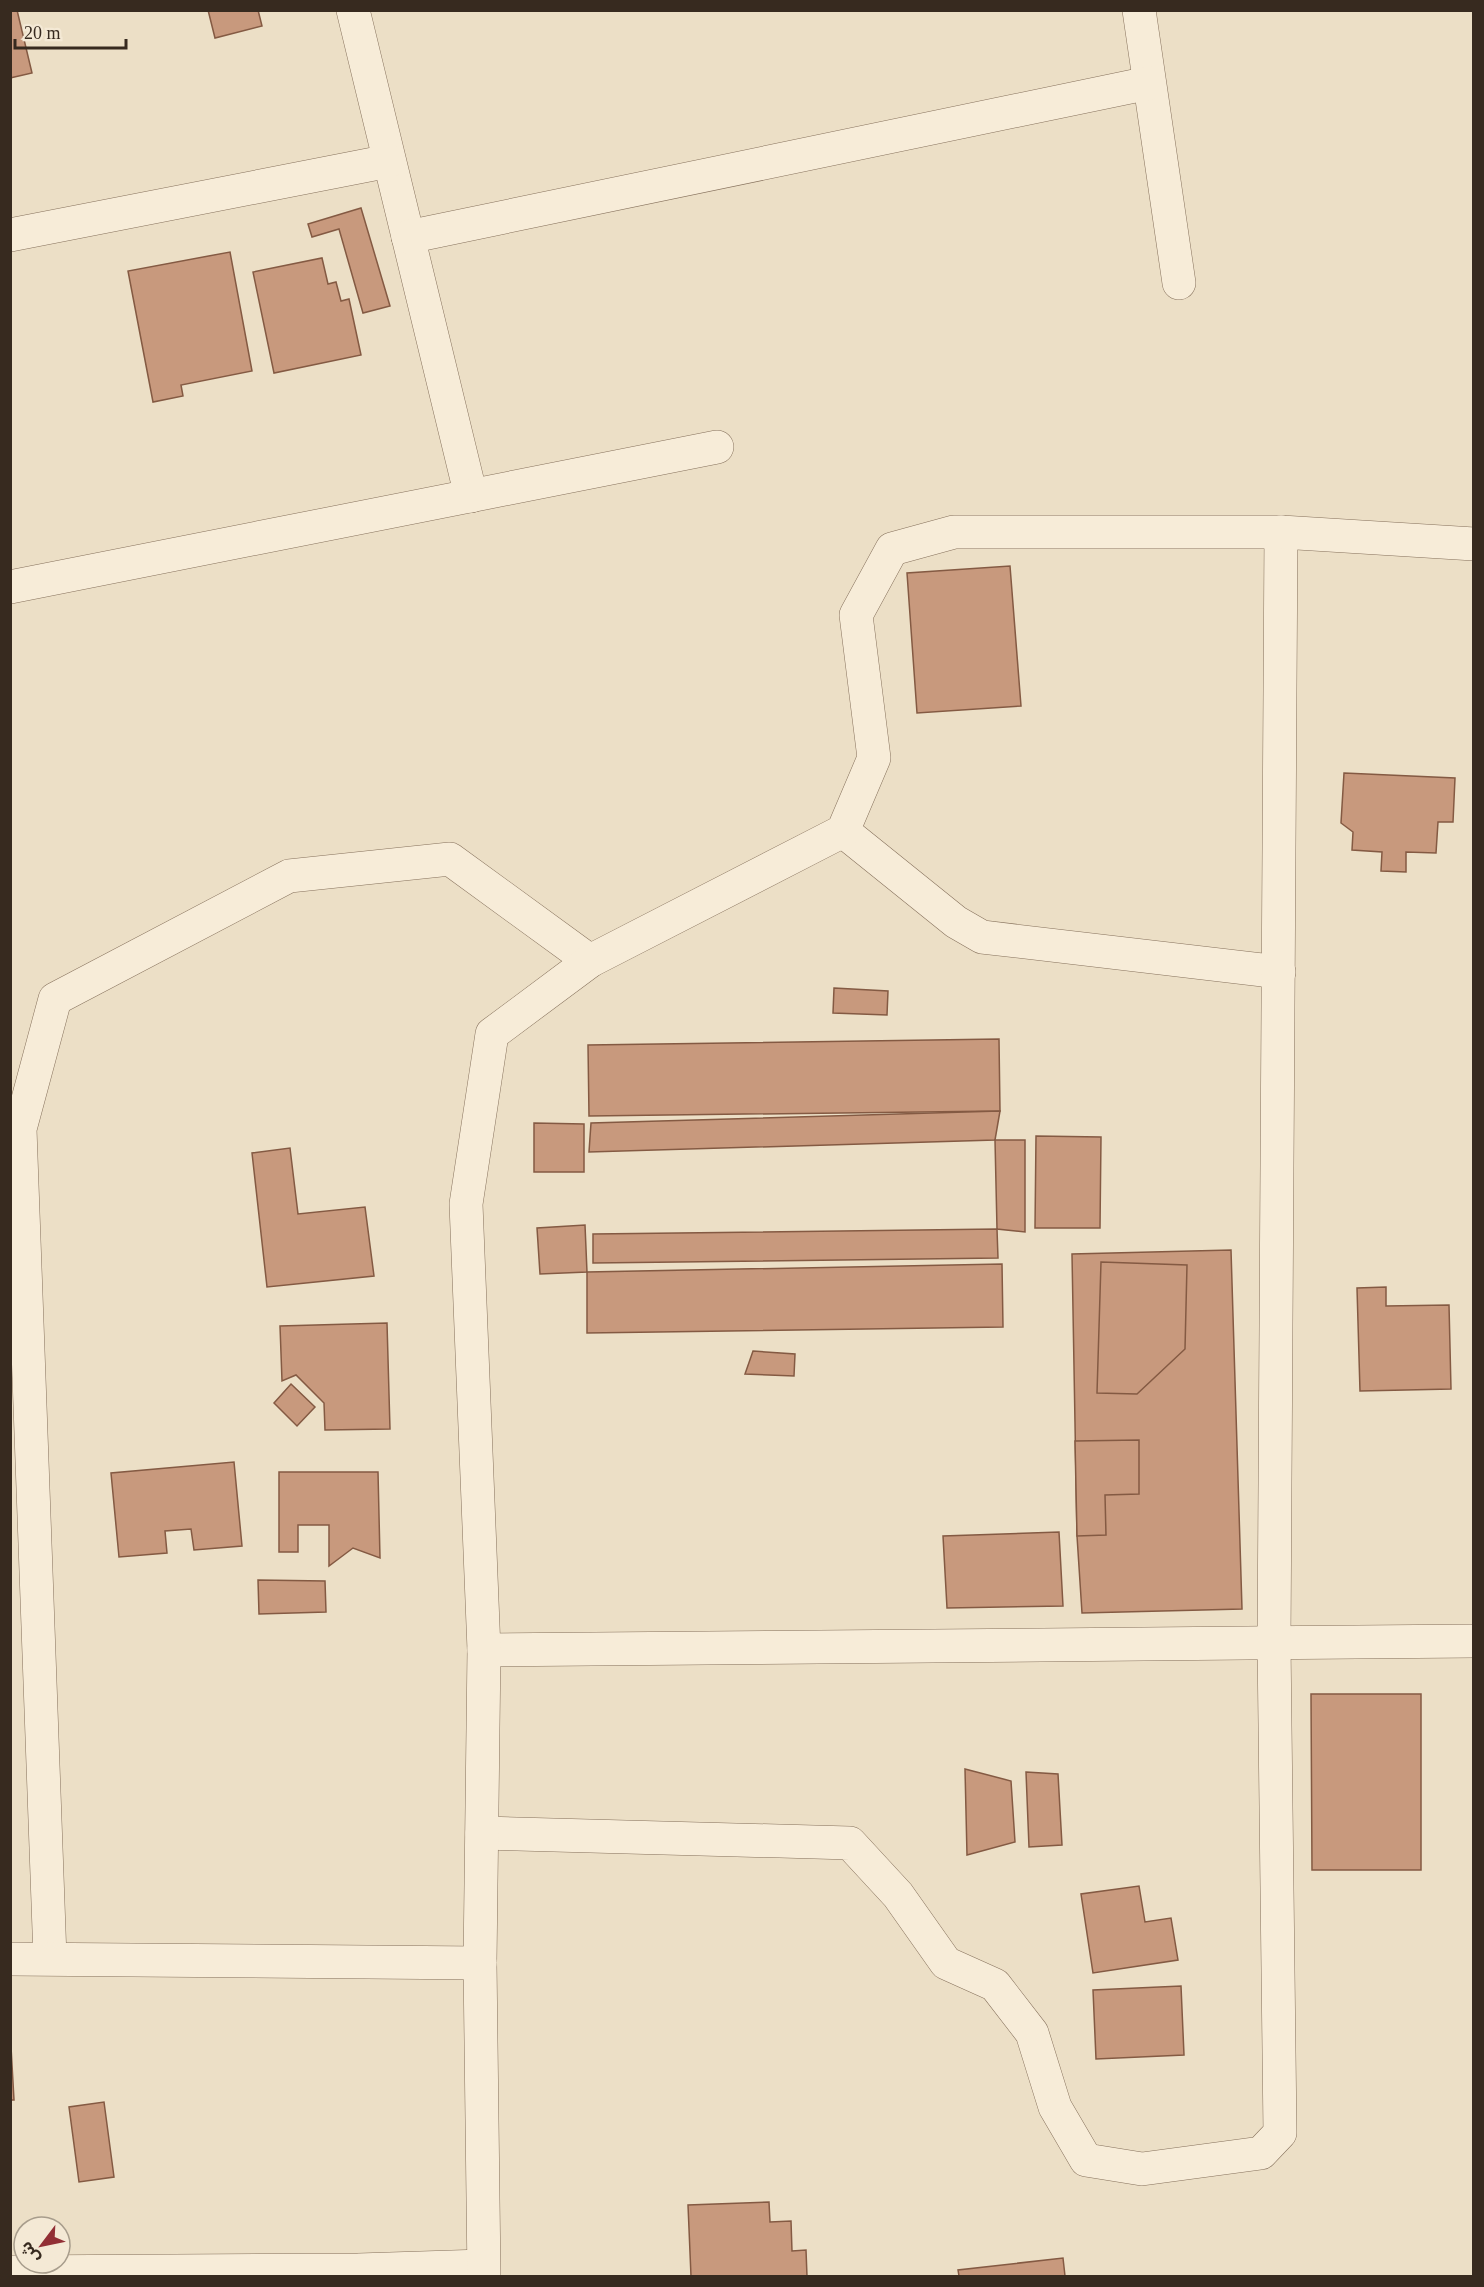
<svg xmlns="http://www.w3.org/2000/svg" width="1484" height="2287" font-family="'Times New Roman','Noto Sans Arabic',serif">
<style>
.building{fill:#c8997d;stroke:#845a43;stroke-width:1.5}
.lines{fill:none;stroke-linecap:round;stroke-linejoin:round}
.minor-casing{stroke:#86715c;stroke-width:34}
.minor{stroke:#f7ecd8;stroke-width:33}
</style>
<rect width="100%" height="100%" fill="#ecdfc6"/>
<g class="building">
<polygon points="10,10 17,10 32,73 10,78"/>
<polygon points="208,10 258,10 262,26 215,38"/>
<polygon points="361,208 390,306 363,313 339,229 312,237 308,224"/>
<polygon points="230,252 252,371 181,385 183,396 153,402 128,271"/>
<polygon points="322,258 328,284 336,282 341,301 349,299 361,355 274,373 253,272"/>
<polygon points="1010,566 1021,706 917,713 907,573"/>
<polygon points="1344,773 1455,778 1453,822 1438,822 1436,853 1406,852 1406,872 1381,871 1382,852 1352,850 1353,832 1341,823"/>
<polygon points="834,988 888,991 887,1015 833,1013"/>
<polygon points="999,1039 1000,1111 589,1116 588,1045"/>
<polygon points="1000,1111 995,1140 589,1152 591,1123"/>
<polygon points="534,1123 584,1124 584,1172 534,1172"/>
<polygon points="1036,1136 1101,1137 1100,1228 1035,1228"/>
<polygon points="995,1140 1025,1140 1025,1232 997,1229"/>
<polygon points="290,1148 298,1214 365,1207 374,1276 267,1287 252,1153"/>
<polygon points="585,1225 587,1272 540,1274 537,1228"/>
<polygon points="997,1229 998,1258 593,1263 593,1234"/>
<polygon points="1231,1250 1242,1609 1082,1613 1077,1536 1072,1254"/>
<polygon points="1101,1262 1187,1265 1185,1349 1137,1394 1097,1393"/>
<polygon points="1002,1264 1003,1327 587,1333 587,1272"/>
<polygon points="1386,1287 1386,1306 1449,1305 1451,1389 1360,1391 1357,1288"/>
<polygon points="387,1323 390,1429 325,1430 324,1403 296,1375 282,1381 280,1326"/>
<polygon points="753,1351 795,1354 794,1376 745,1374"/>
<polygon points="291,1384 315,1407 297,1426 274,1403"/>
<polygon points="1139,1440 1139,1494 1105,1495 1106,1535 1077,1536 1075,1441"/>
<polygon points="234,1462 242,1546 194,1550 191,1529 165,1531 167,1553 119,1557 111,1473"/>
<polygon points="279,1472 378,1472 380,1558 353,1548 329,1566 329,1525 298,1525 298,1552 279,1552"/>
<polygon points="1059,1532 1063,1606 947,1608 943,1536"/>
<polygon points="258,1580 325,1581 326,1612 259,1614"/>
<polygon points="1311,1694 1421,1694 1421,1870 1312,1870"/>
<polygon points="965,1769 1011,1781 1015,1842 967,1855"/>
<polygon points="1026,1772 1058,1774 1062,1845 1029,1847"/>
<polygon points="1139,1886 1145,1922 1171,1918 1178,1960 1093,1973 1081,1894"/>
<polygon points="1181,1986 1184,2055 1096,2059 1093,1990"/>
<polygon points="10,2029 14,2100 10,2100"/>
<polygon points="104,2102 114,2177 79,2182 69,2107"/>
<polygon points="769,2202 770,2222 791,2221 792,2251 806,2250 807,2276 691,2276 688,2205"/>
<polygon points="1063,2258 1065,2276 959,2276 958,2270"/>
</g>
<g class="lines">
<defs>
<g id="minor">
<polyline points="353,10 471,496"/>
<polyline points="1139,10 1179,283"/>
<polyline points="10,235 389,161"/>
<polyline points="408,237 1149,83"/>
<polyline points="10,587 717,447"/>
<polyline points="843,831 956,922 982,937 1279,972"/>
<polyline points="484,1650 1474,1641"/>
<polyline points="482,1833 850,1843 898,1895 946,1963 995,1985 1032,2033 1055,2107 1086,2160 1142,2169 1261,2153 1280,2133 1274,1643 1281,532"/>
<polyline points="50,1958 20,1129 55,999 289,876 450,859 590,961"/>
<polyline points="10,1959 480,1963"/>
<polyline points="10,2272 358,2270 483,2266"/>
<polyline points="484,2276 480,1963 484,1650 466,1204 492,1034 590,961 843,831 874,758 856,615 892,549 954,532 1281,532 1474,544"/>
</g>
</defs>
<use href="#minor" class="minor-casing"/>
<use href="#minor" class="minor"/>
</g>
<rect width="1484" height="2287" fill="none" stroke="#372a1f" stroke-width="24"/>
<g transform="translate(42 2245) rotate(238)"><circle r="28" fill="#f4e9d5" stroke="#a89d8c" stroke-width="1.5"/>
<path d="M0-4.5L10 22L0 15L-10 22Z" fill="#922f35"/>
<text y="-9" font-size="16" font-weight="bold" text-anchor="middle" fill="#372a1f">ش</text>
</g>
<path d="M15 39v9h111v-9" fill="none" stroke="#372a1f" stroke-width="3"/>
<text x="24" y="39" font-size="18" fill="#372a1f" stroke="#f4e9d5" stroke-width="4.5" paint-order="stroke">20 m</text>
</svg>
